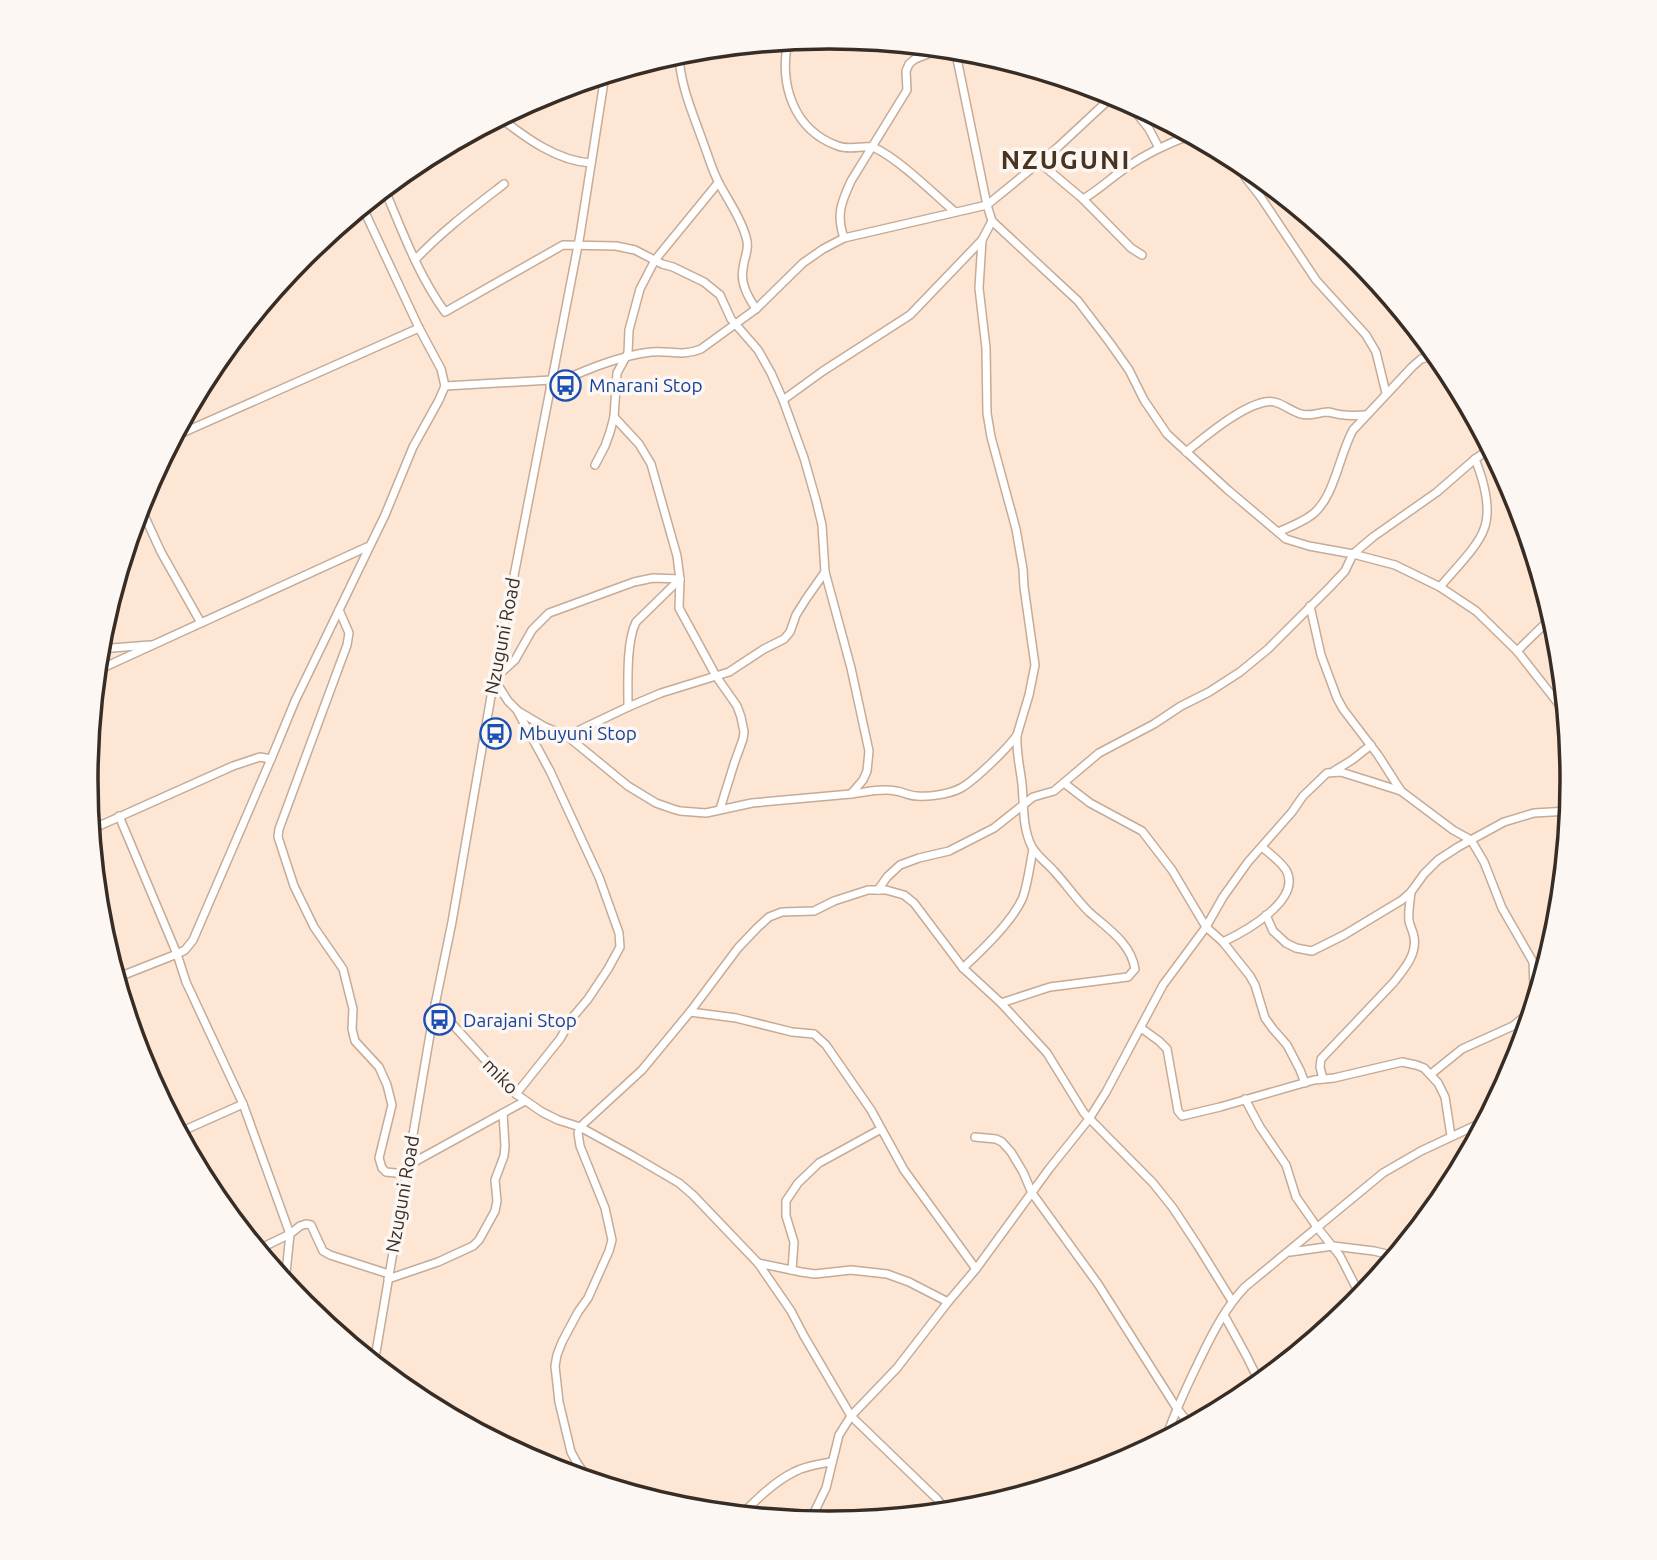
<svg xmlns="http://www.w3.org/2000/svg" width="1657" height="1560" font-family="Ubuntu,sans-serif">
<style>
.lines{fill:none;stroke-linecap:round;stroke-linejoin:round}
.street-casing{stroke:#c6ab96;stroke-width:10}
.street{stroke:#fff;stroke-width:7}
.labels{text-anchor:middle;dominant-baseline:central;stroke-width:7;stroke-linejoin:round;paint-order:stroke}
.transit-label{font-size:19px;fill:#164399;stroke:#fdf7f3;text-anchor:start}
.street-label{font-size:19px;fill:#382d25;stroke:#fdf7f3}
.district-label{font-size:26px;font-weight:bold;letter-spacing:2px;fill:#493421;stroke:#fdf7f3}
.rim{fill:none;stroke:#382d25;stroke-width:3.5}
</style>
<rect width="100%" height="100%" fill="#fde6d4"/>
<g class="lines">
<defs>
<g id="street">
<path d="M788 41C779 84 793 130 838 146 851 151 866 144 875 148 900 160 933 193 955 212"/>
<polyline points="955,49 987,205 992,221 1078,301 1110,343 1129,370 1144,400 1167,434 1228,490 1286,539 1309,546 1353,554 1395,565 1440,587 1476,611 1517,651 1565,712"/>
<path d="M679 52C679 84 694 116 704 145 709 158 713 173 720 185 729 202 741 218 746 237 750 249 744 257 743 269 740 283 748 297 756 309"/>
<polyline points="1126,100 1149,129 1159,148"/>
<path d="M499 117C526 138 557 161 591 163"/>
<polyline points="1039,162 1083,199 1131,248 1142,255"/>
<polyline points="1245,177 1260,196 1316,280 1366,335 1376,352 1386,393"/>
<path d="M384 188C402 230 418 275 445 312L563 245 616 246 635 250 662 264 673 267 704 282 720 295 731 319 758 350 771 373 783 400 804 458 816 500 822 525 825 572 851 668 869 751 867 771 863 780 851 794 752 803 706 813 680 811 673 809 656 803 628 786 567 736 545 727 518 711 508 701 494 679 515 660 532 630 549 613 634 582 653 578 680 579"/>
<path d="M1083 199C1099 190 1112 177 1127 167 1147 153 1169 143 1191 135"/>
<path d="M844 238C836 215 841 203 851 181L907 90 906 71 909 64 915 59 943 48"/>
<path d="M415 260C442 231 473 208 504 184"/>
<polyline points="445,386 551,380"/>
<path d="M550 386C581 372 617 356 651 352 670 350 682 357 701 349L756 309 803 263 823 249 844 238 987 205 1058 147 1115 94"/>
<polyline points="783,400 823,371 910,315 982,240 992,221"/>
<polyline points="614,417 639,444 651,464 677,556 680,579 679,608 716,676 737,706 741,717 744,732 743,739 734,764 720,809"/>
<polyline points="173,437 419,328"/>
<path d="M1186 452C1206 436 1240 407 1265 402 1279 399 1289 411 1301 414 1311 417 1318 412 1328 412 1334 413 1339 415 1344 415 1352 416 1359 415 1366 415"/>
<polyline points="595,465 605,446 610,432 614,417 617,373 628,353 629,330 640,289 655,260 718,183"/>
<polyline points="139,504 161,552 201,623"/>
<path d="M1278 532C1290 527 1303 522 1313 514 1335 496 1339 455 1353 430L1412 367 1421 359 1437 355"/>
<path d="M1440 587C1452 572 1478 547 1484 529 1492 508 1483 479 1475 459"/>
<polyline points="1310,606 1321,655 1337,698 1343,709 1378,755 1401,791 1453,830 1471,840 1484,862 1502,908 1533,962 1534,987 1531,1001 1525,1016 1513,1026 1462,1049 1431,1074"/>
<polyline points="339,610 349,633 347,645 279,829 278,837 294,886 314,927 343,969 353,1009 352,1029 355,1041 379,1067 387,1085 392,1105 379,1158 382,1168 386,1172 405,1174"/>
<polyline points="98,650 112,648 150,645"/>
<polyline points="1517,651 1552,617"/>
<polyline points="96,671 367,547"/>
<path d="M628 707C628 684 626 642 636 622L680 579"/>
<polyline points="567,736 628,707 661,693 729,672 764,649 784,639 790,632 796,615 806,599 825,572"/>
<polyline points="1334,771 1352,760 1371,745"/>
<polyline points="1064,783 1090,803 1142,831 1172,870 1206,927 1223,942 1250,976 1255,985 1265,1018 1273,1029 1287,1045 1300,1070 1305,1083"/>
<path d="M852 794C866 792 882 788 896 791 903 792 910 796 917 796 930 797 950 794 961 788 974 781 1008 748 1017 735L1029 695 1035 665 1024 587 1023 569 1016 529 991 437 987 413 986 348 979 288 982 240"/>
<polyline points="119,816 177,954 186,982 243,1104 290,1234 285,1283"/>
<polyline points="90,830 233,766 260,757 271,759"/>
<polyline points="878,890 887,877 900,865 919,858 949,851 994,828 1033,797 1054,791 1099,753 1154,724 1181,706 1209,692 1240,672 1268,649 1330,587 1345,571 1353,554 1373,537 1437,492 1475,459 1490,449"/>
<polyline points="1266,915 1273,931 1286,943 1296,948 1312,951 1344,935 1402,900 1411,892 1424,874 1438,860 1458,847 1504,822 1534,813 1569,811"/>
<path d="M1223 942C1244 932 1303 900 1286 870 1280 861 1270 854 1262 847"/>
<path d="M963 968C982 950 1013 921 1023 897 1028 882 1030 865 1033 849"/>
<polyline points="116,978 177,954 185,950 193,940 271,759 295,701 385,515 413,447 439,400 445,386 441,369 419,328 362,206"/>
<path d="M1001 1003 1050 987 1128 977 1135 969C1131 943 1107 928 1089 912 1076 899 1066 884 1054 871 1047 863 1037 856 1032 847 1022 828 1024 805 1022 784 1020 767 1016 752 1017 735"/>
<polyline points="435,1005 516,1094 542,1112 558,1120 580,1127 633,1156 679,1183 693,1195 758,1263 791,1311 804,1336 851,1416 936,1498 948,1512"/>
<polyline points="690,1012 736,1018 792,1032 814,1034 826,1045 871,1110 904,1170 976,1269"/>
<polyline points="1141,1028 1159,1041 1167,1049 1178,1111 1182,1116 1220,1107 1314,1080 1334,1078 1402,1062 1416,1065 1424,1068 1438,1083 1445,1097 1451,1136"/>
<path d="M1323 1079 1320 1067 1321 1059 1394 982C1404 969 1417 955 1414 937 1413 931 1410 926 1409 921 1408 912 1410 901 1411 892"/>
<polyline points="516,1094 560,1039 572,1018 588,999 608,969 620,947 619,933 599,877 550,771 518,712"/>
<polyline points="1245,1099 1260,1127 1286,1165 1296,1197 1317,1227 1340,1256 1361,1297"/>
<polyline points="178,1133 243,1104"/>
<polyline points="975,1137 996,1139 1002,1142 1011,1152 1023,1172 1032,1193 1098,1284 1176,1407 1190,1425"/>
<polyline points="407,1166 525,1101"/>
<polyline points="257,1250 290,1234 300,1226 306,1224 311,1225 323,1251 330,1255 389,1274"/>
<polyline points="1290,1252 1333,1246 1374,1251 1395,1256"/>
<polyline points="758,1263 801,1272 815,1274 851,1270 887,1274 909,1282 948,1302"/>
<polyline points="792,1270 794,1242 786,1216 786,1201 798,1183 819,1163 881,1129"/>
<polyline points="388,1279 438,1262 473,1246 479,1240 495,1211 497,1201 495,1180 504,1156 505,1146 503,1113"/>
<polyline points="1224,1315 1246,1355 1260,1383"/>
<polyline points="374,1364 435,1005 452,922 494,679 580,235 605,75"/>
<path d="M1166 1438C1175 1410 1188 1384 1201 1357 1213 1332 1226 1307 1245 1287L1383 1173 1421 1151 1485 1121"/>
<polyline points="589,1480 577,1463 571,1452 559,1402 555,1366 557,1355 562,1342 578,1312 588,1298 609,1251 612,1240 605,1208 580,1146 578,1133 580,1127 642,1070 690,1012 738,948 757,928 769,917 782,912 814,911 834,901 868,890 886,890 904,895 914,903 963,968 1001,1003 1047,1053 1084,1113 1153,1183 1173,1208 1198,1246 1232,1301"/>
<path d="M741 1515C757 1499 774 1482 794 1472 805 1466 819 1464 831 1462"/>
<polyline points="810,1521 826,1488 839,1435 851,1416 897,1368 948,1302 976,1269 1049,1169 1089,1119 1106,1092 1163,985 1206,927 1223,897 1248,862 1292,812 1303,796 1327,773 1341,772 1401,791"/>
</g>
</defs>
<use href="#street" class="street-casing"/>
<use href="#street" class="street"/>
</g>
<defs>
<symbol id="bus-ring" viewBox="-11 -11 22 22"><circle r="9.5" fill="#fdf7f3" stroke="#1a4fb4" stroke-width="1.5"/><path d="M-5-6H5V4H4V6H2V4H-2V6H-4V4H-5ZM-3.5-4V0h7V-4ZM-3.5 1.2v1.5H-2V1.2ZM2 1.2v1.5H3.5V1.2Z" fill="#1a4fb4"/></symbol>
</defs>
<g fill-rule="evenodd">
<use href="#bus-ring" x="548" y="368" width="35" height="35"/>
<use href="#bus-ring" x="478" y="716" width="35" height="35"/>
<use href="#bus-ring" x="422" y="1002" width="35" height="35"/>
</g>
<g class="labels">
<g class="transit-label">
<text x="589" y="385">Mnarani Stop</text>
<text x="519" y="733">Mbuyuni Stop</text>
<text x="463" y="1020">Darajani Stop</text>
</g>
<g class="street-label">
<text transform="translate(502 636) rotate(-79)">Nzuguni Road</text>
<text transform="translate(501 1076) rotate(46)">miko</text>
<text transform="translate(402 1194) rotate(-80)">Nzuguni Road</text>
</g>
<g class="district-label">
<text x="1066" y="159">NZUGUNI</text>
</g>
</g>
<path d="M0 0H1657V1560H0ZM98 780a731 731 0 1 1 1462 0a731 731 0 1 1-1462 0Z" fill="#fdf7f3" fill-rule="evenodd"/>
<path class="rim" d="M98 780a731 731 0 1 1 1462 0a731 731 0 1 1-1462 0Z"/>
</svg>
